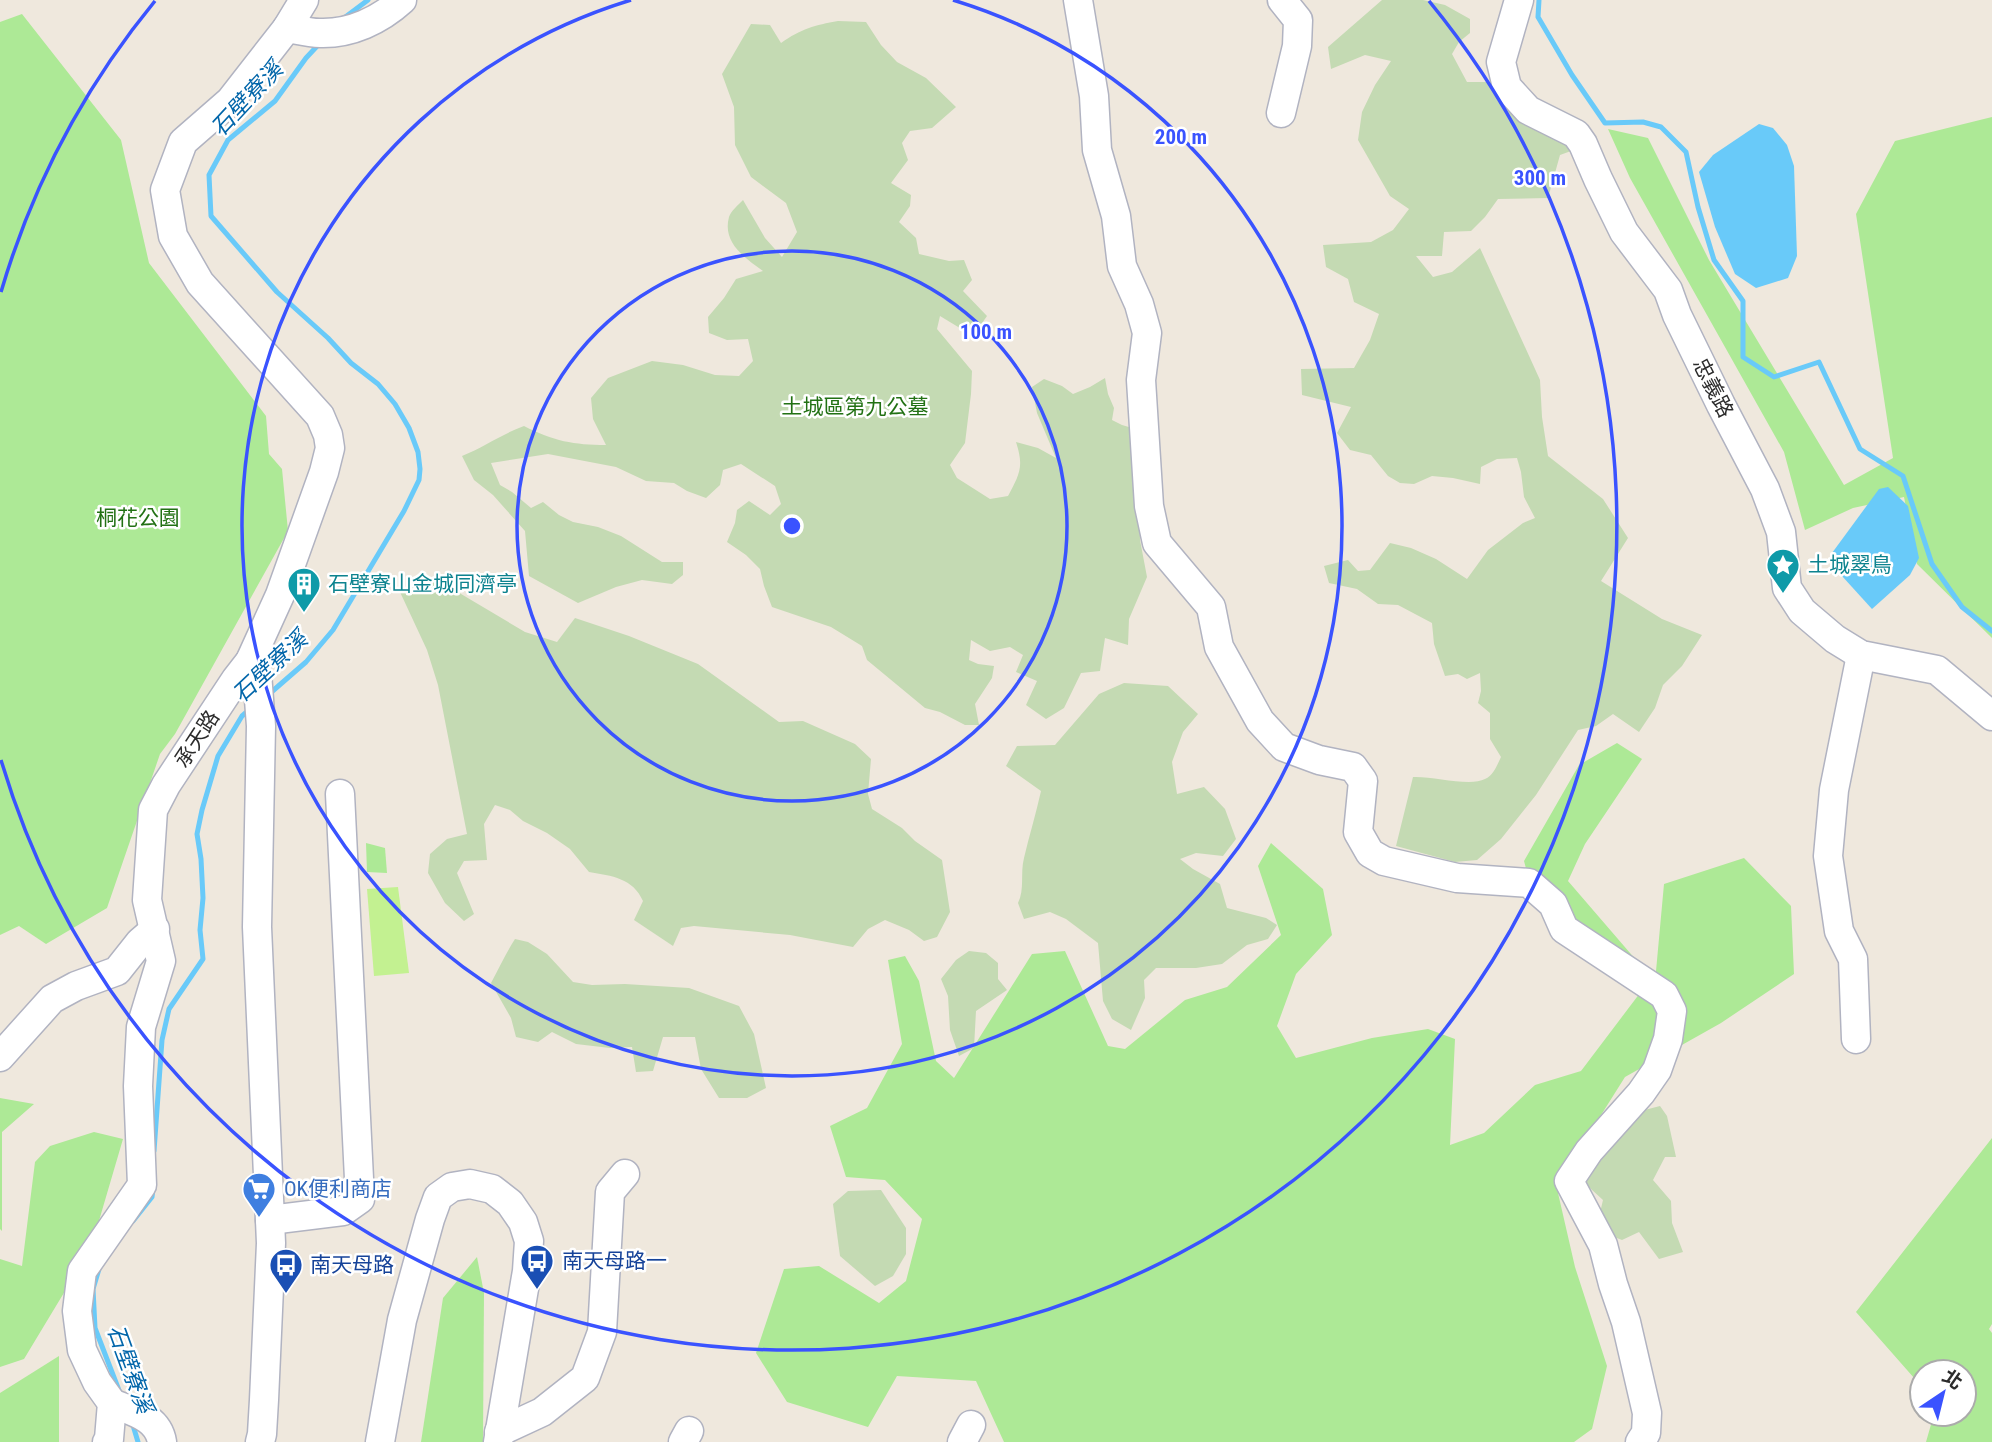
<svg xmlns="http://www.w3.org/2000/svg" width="1992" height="1442" font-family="'Roboto Condensed','Noto Sans TC',sans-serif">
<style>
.green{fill:#ade996}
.cemetery{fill:#c4dab3}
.pitch{fill:#c3f191}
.water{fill:#69caf9}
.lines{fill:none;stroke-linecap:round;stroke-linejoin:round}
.stream{stroke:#69caf9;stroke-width:5}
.minor-casing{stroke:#b1b3c1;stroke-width:31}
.minor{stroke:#fff;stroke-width:28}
.ring{fill:none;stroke:#3a53ff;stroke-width:3.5}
.labels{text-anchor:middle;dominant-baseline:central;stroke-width:5;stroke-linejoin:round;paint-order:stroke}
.street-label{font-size:21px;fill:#2c2c2c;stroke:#fff}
.park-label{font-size:21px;fill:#227114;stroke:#fff}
.culture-label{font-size:21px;fill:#0d838f;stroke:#fff;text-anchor:start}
.shop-label{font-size:21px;fill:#366cbe;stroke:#fff;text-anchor:start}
.transit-label{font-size:21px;fill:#164399;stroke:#fff;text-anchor:start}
.water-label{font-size:23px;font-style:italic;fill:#0266aa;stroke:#fff}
.centre{fill:#3a53ff;stroke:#fff;stroke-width:3.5}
.ring-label{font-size:21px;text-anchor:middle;font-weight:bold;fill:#3a53ff;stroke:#fff;stroke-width:5;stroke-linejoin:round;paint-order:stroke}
</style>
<rect width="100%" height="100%" fill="#efe8dd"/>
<g class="green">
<polygon points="22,14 121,140 149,263 266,416 269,454 282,469 288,531 175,734 160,754 107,908 46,944 19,926 0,935 0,22"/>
<polygon points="1992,117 1992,638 1917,564 1904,497 1853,508 1805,530 1784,452 1630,178 1608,129 1648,138 1709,260 1844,485 1893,458 1856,214 1895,141"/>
<polygon points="1617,743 1642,759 1585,844 1568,881 1655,982 1664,884 1744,858 1791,906 1794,974 1721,1023 1625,1077 1596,1123 1558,1193 1575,1267 1607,1366 1592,1429 1574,1442 1004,1442 976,1381 897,1376 868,1427 787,1402 756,1353 784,1269 819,1266 879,1303 906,1281 922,1219 885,1180 846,1177 830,1126 867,1108 902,1044 888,960 905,956 919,981 936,1061 954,1078 1032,954 1065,951 1108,1046 1125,1049 1185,1000 1227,987 1281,935 1258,866 1271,843 1323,889 1332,935 1296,974 1277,1026 1296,1058 1372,1038 1428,1029 1455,1039 1450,1145 1484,1133 1535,1085 1581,1071 1640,993 1534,898 1524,861 1579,765"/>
<polygon points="366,843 385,848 387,873 367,872"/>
<polygon points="0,1098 34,1104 2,1132 2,1231 0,1229"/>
<polygon points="94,1132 123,1139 91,1248 24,1359 0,1367 0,1259 22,1266 35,1162 50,1146"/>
<polygon points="1992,1138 1992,1324 1989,1329 1992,1333 1992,1442 1926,1442 1934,1414 1964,1414 1964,1372 1922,1372 1922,1387 1856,1312"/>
<polygon points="477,1257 484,1293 483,1442 421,1442 443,1298"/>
<polygon points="59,1356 59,1442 0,1442 0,1393"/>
</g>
<g class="cemetery">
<path d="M1382 0H1423L1445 5 1470 19V33L1459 42 1452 54 1467 82H1502L1582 147 1560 155 1548 198 1498 199 1485 217 1471 231 1444 232 1442 256H1416L1433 277 1452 272 1480 248 1540 380 1542 417 1548 456 1603 499 1628 538 1601 581 1662 619 1702 635 1682 666 1663 685 1655 708 1639 732 1613 714 1596 726 1578 730 1536 795 1501 839 1477 860 1455 862 1396 846 1413 777C1433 776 1470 787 1485 779 1494 775 1497 765 1501 757L1490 739V713L1478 703 1481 691 1480 673 1467 679 1458 674 1445 676 1434 644 1432 623 1398 605 1378 604 1357 589 1329 583 1324 566 1348 560 1358 571 1370 570 1390 543 1411 548 1436 559 1467 579 1488 550 1523 523 1535 518 1524 497 1521 472 1517 458 1497 459 1481 467 1480 484 1453 478 1432 476 1414 484 1400 483 1388 476 1371 455 1350 450 1337 433 1351 407 1302 395 1301 369 1354 368 1370 340 1379 314 1354 302 1348 279 1326 267 1323 245 1371 242 1393 230 1409 209 1390 196 1358 140 1362 112 1375 85 1391 61 1365 55 1331 69 1328 47Z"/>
<path d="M838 21 866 22 881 45 897 62 926 78 956 107 932 128 910 131 902 143 908 160 891 183 911 195 910 206 899 222 916 238 919 254 949 261 964 260 972 280 963 291 987 316 973 336 940 316 937 329 972 371 971 394 965 443 950 465 957 478 990 499 1008 496C1020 473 1024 467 1016 442L1038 448 1056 458 1037 413 1032 387 1044 379 1062 386 1073 394 1090 387 1105 378 1108 394 1114 408 1112 420 1122 425 1139 430 1140 540 1147 577 1129 619 1128 645 1105 638 1100 671 1081 673 1064 708 1046 719 1026 705 1037 681 1016 672 1023 655 1010 647 990 651 971 640 969 660 978 664 994 666 992 678 975 704 979 725H965L940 712 925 708 867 660 862 646 831 627 772 607 764 586 760 569 746 555 727 542 735 523 737 510 749 501 770 515 781 504 775 486 741 464 723 470 720 485 706 498 687 491 674 483 646 481 616 467 548 454 491 463 500 485 512 492 531 508 543 502 559 515 573 522 598 527 621 536 662 562H683V575L672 584 642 580 616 587 578 603 529 576 525 531 493 495 474 480 462 456C484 447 502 434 524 426 553 441 574 445 606 445L593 419 591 398 608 378 652 361 683 365 715 375 739 376 753 361 748 339 727 340 709 333 708 317 724 298 736 279 763 271C745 258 722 243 729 217 731 211 738 205 743 200L765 238 782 257 797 232 786 203 751 177 735 145 734 107 722 74 751 24 770 25 781 43C801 29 815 25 838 21Z"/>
<path d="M420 576 456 591 525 632 557 642 575 618 629 636 698 664 779 722 803 721 855 744 871 759 868 794 872 809 902 828 915 841 942 860 950 912 937 937 924 941 909 930 885 920 868 929 853 947 790 935 694 926 681 928 673 946 634 920 643 901C633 878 612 876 589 872L570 849 547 833 523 821 510 810 495 805 484 824 487 860 464 861 457 873 474 914 464 921 445 903 428 873 430 854 447 839 467 834 438 685 427 650 400 592Z"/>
<path d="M1124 683 1168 686 1198 714 1183 732 1172 762 1177 794 1204 787 1225 809 1236 839 1223 856 1196 853 1180 859 1193 869 1220 884 1227 908 1266 918 1277 925 1268 939 1247 945 1222 964 1196 968H1156L1144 980 1145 998 1131 1030 1112 1019 1103 1001 1098 943 1066 919 1050 912 1024 919 1018 903C1025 889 1020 873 1024 858 1029 836 1036 814 1041 791L1006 766 1017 746 1055 745 1099 694Z"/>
<path d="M515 939 528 942 547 954 573 982 592 985 625 984 689 988 739 1006 754 1034 766 1088 747 1098H719L701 1069 695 1037H663L653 1071 636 1072 632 1047 610 1048 576 1044 552 1032 538 1042 516 1037 511 1018 491 983C499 968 506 953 515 939Z"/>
<polygon points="969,951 986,953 998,963 998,979 1007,990 976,1011 974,1048 959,1056 950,1030 948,996 941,979 956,960"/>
<polygon points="1660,1106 1667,1116 1676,1157 1665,1157 1653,1180 1671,1201 1672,1223 1683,1252 1659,1259 1639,1232 1622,1240 1596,1230 1603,1200 1579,1178 1633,1113"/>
<polygon points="881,1190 906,1228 906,1254 893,1276 875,1286 840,1256 833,1204 848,1191"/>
</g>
<polygon class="pitch" points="398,887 409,973 374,976 367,889"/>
<g class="water">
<polygon points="1759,124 1773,128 1787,145 1794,166 1797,256 1788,278 1756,288 1735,274 1715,227 1699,172 1713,155"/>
<polygon points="1888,487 1908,506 1919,558 1910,575 1872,609 1832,565 1832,553 1879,489"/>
</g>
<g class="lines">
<g class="stream">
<polyline points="1539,0 1538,17 1572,75 1605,123 1643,122 1661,127 1686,152 1698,207 1714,260 1743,301 1743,357 1774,377 1819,362 1860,449 1903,476 1932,564 1962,607 1992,631"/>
<polyline points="344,18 368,0"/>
<polyline points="268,695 306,662 333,630 404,511 419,480 420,469 418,452 409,428 395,404 378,384 351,363 328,338 277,292 211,216 209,175 228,140 275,101 306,58 320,43"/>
<polyline points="154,1151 162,1040 169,1009 203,959 200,930 203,898 201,859 197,834 202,810 218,756 242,716 249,710"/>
<polyline points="133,1221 152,1197 153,1189"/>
<polyline points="99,1269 93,1289 95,1328 120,1393"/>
<polyline points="132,1422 138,1442"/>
</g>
<defs>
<g id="minor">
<polyline points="1078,0 1094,96 1097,150 1116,216 1122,266 1139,304 1147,333 1141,380 1149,506 1157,543 1211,607 1219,647 1260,721 1284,747 1319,760 1353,767 1363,781 1358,832 1370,853 1384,861 1457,878 1529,883 1553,904 1564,929 1664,995 1672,1011 1668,1039 1657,1070 1641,1093 1589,1151 1569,1181 1603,1245 1613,1284 1626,1322 1647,1413 1646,1433 1640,1442"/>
<polyline points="1519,0 1501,62 1507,87 1528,110 1576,134 1583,144 1598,179 1624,232 1668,290 1677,315 1721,405 1765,489 1781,532 1787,588 1802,611 1835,639 1861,655 1937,670 1992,716"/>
<path d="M287 28C298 30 309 33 320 33 351 34 380 20 402 0"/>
<polyline points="1281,113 1297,46 1298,20 1282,0"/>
<polyline points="250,661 257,673 261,726 257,927 271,1243 264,1400 262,1434 260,1442"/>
<polyline points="1856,1039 1853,959 1839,931 1828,856 1834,790 1861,655"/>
<polyline points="0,1057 52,999 76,986 117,971 140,942 155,929"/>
<polyline points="270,1220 343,1211 360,1199 340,794"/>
<path d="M112 1403C133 1412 158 1417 162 1442"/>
<polyline points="499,1432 542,1412 585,1378 602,1332 610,1192 625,1174"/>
<polyline points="107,1442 109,1439 112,1403 97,1382 82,1350 77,1311 82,1271 142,1185 138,1086 141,1027 161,961 147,900 153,810 166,785 236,679 250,661 280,595 324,472 330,448 328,435 320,416 200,283 173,236 165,190 183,142 230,101 287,28 304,0"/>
<polyline points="380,1442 402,1320 430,1219 438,1197 452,1187 470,1184 492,1189 510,1203 523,1222 529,1241 527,1271 498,1442"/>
<polyline points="683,1442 689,1431"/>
<polyline points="962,1442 971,1425"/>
</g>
</defs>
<use href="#minor" class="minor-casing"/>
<use href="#minor" class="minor"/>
</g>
<g class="ring">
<circle cx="792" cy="526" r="275"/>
<path d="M953 0A550 550 0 1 1 631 0"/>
<path d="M1 292A825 825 0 0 1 155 1M1429 1A825 825 0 1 1 1 760"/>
</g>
<defs>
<symbol id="sight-pin" viewBox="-11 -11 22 30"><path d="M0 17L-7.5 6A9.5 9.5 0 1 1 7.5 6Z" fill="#0f9aa8" stroke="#fff"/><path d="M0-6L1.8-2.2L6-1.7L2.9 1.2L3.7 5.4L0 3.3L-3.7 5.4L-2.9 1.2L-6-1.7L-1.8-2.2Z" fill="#fff"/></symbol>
<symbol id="building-pin" viewBox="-11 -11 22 30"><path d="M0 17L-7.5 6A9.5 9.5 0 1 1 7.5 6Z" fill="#0f9aa8" stroke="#fff"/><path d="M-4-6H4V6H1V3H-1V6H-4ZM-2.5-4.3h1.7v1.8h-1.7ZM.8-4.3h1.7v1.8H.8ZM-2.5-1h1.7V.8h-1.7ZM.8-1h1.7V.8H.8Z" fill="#fff"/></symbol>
<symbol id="supermarket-pin" viewBox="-11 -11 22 30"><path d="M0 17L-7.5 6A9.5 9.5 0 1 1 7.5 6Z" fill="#3f7fe0" stroke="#fff"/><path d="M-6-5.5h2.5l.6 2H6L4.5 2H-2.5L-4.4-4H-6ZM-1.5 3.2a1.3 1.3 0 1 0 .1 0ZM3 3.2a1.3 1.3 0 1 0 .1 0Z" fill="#fff"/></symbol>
<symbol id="bus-pin" viewBox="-11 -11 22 30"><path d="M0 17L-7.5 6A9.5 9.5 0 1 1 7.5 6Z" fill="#1a4fb4" stroke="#fff"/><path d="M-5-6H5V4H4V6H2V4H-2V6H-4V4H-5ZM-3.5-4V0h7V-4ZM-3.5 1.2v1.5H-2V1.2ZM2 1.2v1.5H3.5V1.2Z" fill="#fff"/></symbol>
</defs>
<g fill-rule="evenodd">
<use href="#sight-pin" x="1764" y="546" width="38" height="52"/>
<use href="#building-pin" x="285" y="565" width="38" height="52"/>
<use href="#supermarket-pin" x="240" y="1170" width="38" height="52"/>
<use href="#bus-pin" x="518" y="1242" width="38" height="52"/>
<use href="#bus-pin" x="267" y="1246" width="38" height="52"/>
</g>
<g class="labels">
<g class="street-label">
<text transform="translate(1713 388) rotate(63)">忠義路</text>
<text transform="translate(197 739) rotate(-57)">承天路</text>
</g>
<g class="park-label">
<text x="855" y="407">土城區第九公墓</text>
<text x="138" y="518">桐花公園</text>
</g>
<g class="culture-label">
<text x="1808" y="565">土城翠鳥</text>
<text x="328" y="584">石壁寮山金城同濟亭</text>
</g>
<g class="shop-label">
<text x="284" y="1189">OK便利商店</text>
</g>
<g class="transit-label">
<text x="562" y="1261">南天母路一</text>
<text x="310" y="1265">南天母路</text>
</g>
<g class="water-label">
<text transform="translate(247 99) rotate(-47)">石壁寮溪</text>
<text transform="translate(270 667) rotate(-43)">石壁寮溪</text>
<text transform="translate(130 1369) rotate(70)">石壁寮溪</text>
</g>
</g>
<circle cx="792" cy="526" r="10" class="centre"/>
<g class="ring-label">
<text x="1181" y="144">200 m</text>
<text x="1540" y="185">300 m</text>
<text x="986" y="339">100 m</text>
</g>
<g transform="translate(1943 1393) rotate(35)"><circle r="33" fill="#ffffff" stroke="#ababab" stroke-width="2"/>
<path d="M0-5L12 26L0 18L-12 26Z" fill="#3a53ff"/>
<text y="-10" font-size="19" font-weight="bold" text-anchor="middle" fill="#2c2c2c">北</text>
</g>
</svg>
